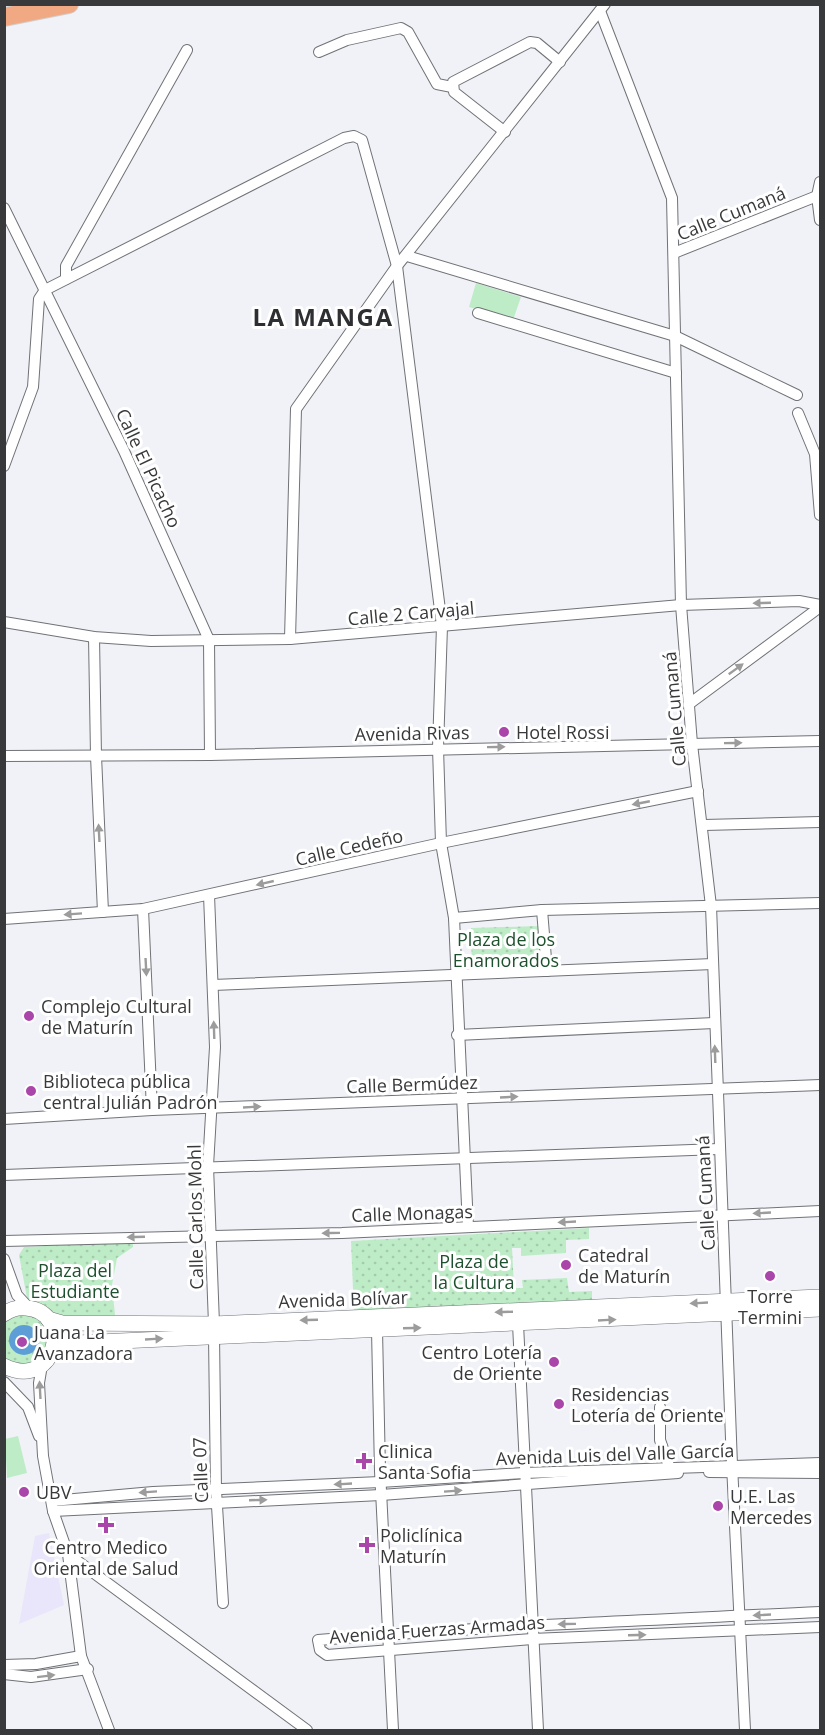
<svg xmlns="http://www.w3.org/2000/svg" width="825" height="1735" font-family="'Open Sans',sans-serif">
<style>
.commercial{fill:#e9e5fb}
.park{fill:url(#park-dots)}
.pitch{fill:#beecc7}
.water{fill:#5e9ed7}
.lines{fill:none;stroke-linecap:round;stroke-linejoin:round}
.street-casing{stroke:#707276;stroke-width:12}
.secondary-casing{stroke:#707276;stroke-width:16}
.highway-casing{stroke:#cfcfd0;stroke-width:20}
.street{stroke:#fff;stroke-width:10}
.secondary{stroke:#fff;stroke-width:15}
.highway{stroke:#f0a983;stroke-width:18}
.oneway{fill:#9c9c9d}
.poi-dot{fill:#aa45aa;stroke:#fff;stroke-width:2}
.labels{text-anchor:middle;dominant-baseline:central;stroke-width:6;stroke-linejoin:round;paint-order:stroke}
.street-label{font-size:18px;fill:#38393b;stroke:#fff}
.poi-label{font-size:18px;fill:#38393b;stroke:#fff;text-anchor:start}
.park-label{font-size:18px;fill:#1d512d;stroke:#fff}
.district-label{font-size:24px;font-weight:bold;letter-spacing:1.5px;fill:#2d2f32;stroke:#fff}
</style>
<defs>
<pattern id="park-dots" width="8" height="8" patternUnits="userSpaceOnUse" patternTransform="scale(1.5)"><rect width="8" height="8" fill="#beecc7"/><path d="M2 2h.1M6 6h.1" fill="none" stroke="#a4cbac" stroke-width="1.8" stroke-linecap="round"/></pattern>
</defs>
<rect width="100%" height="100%" fill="#f0f2f7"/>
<polygon class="commercial" points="49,1533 64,1605 19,1624 35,1536"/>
<g class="park">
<polygon points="539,926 540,969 472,972 471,928"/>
<polygon points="589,1228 589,1239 566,1240 566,1253 521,1256 521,1248 512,1248 514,1288 523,1288 522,1280 567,1278 569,1292 592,1291 592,1305 354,1313 351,1241"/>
<polygon points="133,1242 133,1247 117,1258 112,1285 115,1315 61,1316 27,1298 19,1255 24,1247"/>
<polygon points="23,1314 32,1315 47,1326 48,1352 29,1367 4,1358 4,1323 14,1316"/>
</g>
<g class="pitch">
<polygon points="476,283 521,297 513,320 469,307"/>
<polygon points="18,1436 27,1473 7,1478 5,1439"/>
</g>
<circle class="water" cx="24" cy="1340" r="15"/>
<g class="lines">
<defs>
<g id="street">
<polyline points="600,11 672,198 681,605 692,744 711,906 732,1465 745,1730"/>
<polyline points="319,52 347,40 401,28 408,32 437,84 452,87"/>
<polyline points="505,132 454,92 453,82 530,42 537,43 560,62"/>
<polyline points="820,182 817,196 820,220"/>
<polyline points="4,208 124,451 209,640 210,755"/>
<polyline points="674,253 817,196"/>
<polyline points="407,256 675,336 797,395"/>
<polyline points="66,279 66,266 187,50"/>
<polyline points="478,313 676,373"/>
<polyline points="798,413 815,454 820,515"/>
<polyline points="4,466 33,387 39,299 45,290 344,138 354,136 362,140 397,266 442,626 438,748 441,843 454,918 468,1227"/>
<polyline points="4,622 94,637 151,641 290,639 681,605 799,601 820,605"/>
<polyline points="94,637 96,756 103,912"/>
<polyline points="290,639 296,409 397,266 605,4"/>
<polyline points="689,704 820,607"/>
<polyline points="4,756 210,755 820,741"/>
<polyline points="704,825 820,822"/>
<polyline points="209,895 215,1047 208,1166 214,1324"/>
<polyline points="143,909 152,1110"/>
<polyline points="542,910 547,971"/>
<polyline points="454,918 542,910 820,903"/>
<polyline points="4,919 143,909 441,843 698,791"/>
<polyline points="213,985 713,964"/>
<polyline points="457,1035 714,1023"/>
<polyline points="4,1119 152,1110 820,1085"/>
<polyline points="4,1175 719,1149"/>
<polyline points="4,1241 342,1233 820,1211"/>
<polyline points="4,1259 17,1295 29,1308"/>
<polyline points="518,1324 538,1730"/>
<polyline points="377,1330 380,1471 393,1730"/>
<polyline points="214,1336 216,1490 223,1603"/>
<polyline points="42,1365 39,1383 43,1456 53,1511 68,1554 81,1656 109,1730"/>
<polyline points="4,1382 28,1407 39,1436"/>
<polyline points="660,1407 660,1440 669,1466"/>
<polyline points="709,1472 820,1473"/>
<polyline points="52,1501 153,1492 380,1482 524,1473 820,1463"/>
<polyline points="53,1511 381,1495 678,1473"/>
<polyline points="68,1554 307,1730"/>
<path d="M820 1612C653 1620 485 1626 318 1640L320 1650 327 1655 532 1639 820 1627"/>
<polyline points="4,1665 36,1664 81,1656"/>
<polyline points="4,1674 31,1677 88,1669"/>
</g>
<g id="secondary">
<path d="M4 1314C11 1309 18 1307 26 1308 74 1311 57 1392 4 1366"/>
<polyline points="48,1319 62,1323 214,1324 820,1297"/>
<polyline points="54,1347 77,1343 820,1309"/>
</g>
<polyline id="highway" points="4,17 69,4"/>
</defs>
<use href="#street" class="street-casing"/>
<use href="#secondary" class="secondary-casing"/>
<use href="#highway" class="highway-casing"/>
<use href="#street" class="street"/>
<use href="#secondary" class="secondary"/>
<use href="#highway" class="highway"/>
</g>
<defs><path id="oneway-solid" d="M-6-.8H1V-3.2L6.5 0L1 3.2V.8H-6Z" transform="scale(1.5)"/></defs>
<g class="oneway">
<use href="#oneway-solid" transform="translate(762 603) rotate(178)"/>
<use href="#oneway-solid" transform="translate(736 669) rotate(-36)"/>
<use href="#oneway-solid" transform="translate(733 743) rotate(-1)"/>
<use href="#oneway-solid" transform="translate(496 747) rotate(-1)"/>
<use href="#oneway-solid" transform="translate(641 803) rotate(169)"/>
<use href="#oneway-solid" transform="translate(99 833) rotate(-93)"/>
<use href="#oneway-solid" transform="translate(265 883) rotate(167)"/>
<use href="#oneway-solid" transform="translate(73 914) rotate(176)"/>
<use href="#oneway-solid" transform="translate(146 967) rotate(87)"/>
<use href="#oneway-solid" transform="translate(214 1030) rotate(-92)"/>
<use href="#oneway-solid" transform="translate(715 1054) rotate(-92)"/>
<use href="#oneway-solid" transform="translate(509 1097) rotate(-3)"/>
<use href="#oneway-solid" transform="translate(252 1107) rotate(-3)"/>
<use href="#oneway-solid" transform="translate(762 1213) rotate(177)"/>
<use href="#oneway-solid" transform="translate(567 1222) rotate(177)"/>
<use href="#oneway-solid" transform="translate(331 1233) rotate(179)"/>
<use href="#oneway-solid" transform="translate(136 1237) rotate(178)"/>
<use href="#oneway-solid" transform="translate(699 1303) rotate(177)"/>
<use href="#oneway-solid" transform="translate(504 1312) rotate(178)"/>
<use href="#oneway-solid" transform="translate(309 1320) rotate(178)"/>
<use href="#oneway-solid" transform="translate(607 1320) rotate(-3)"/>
<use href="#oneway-solid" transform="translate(412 1328) rotate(-2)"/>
<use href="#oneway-solid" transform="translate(154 1339) rotate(-3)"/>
<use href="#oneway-solid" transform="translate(40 1390) rotate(-93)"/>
<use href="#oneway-solid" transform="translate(343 1484) rotate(177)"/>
<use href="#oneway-solid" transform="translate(453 1491) rotate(-4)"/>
<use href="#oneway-solid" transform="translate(148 1492) rotate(176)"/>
<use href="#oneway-solid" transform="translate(258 1500) rotate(-2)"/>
<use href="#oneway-solid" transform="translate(762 1615) rotate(177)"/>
<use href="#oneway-solid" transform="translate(567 1624) rotate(179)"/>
<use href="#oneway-solid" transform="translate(637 1635) rotate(-2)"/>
<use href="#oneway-solid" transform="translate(46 1676) rotate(-7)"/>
</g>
<g class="poi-dot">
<circle cx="504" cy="732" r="6"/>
<circle cx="29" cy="1016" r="6"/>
<circle cx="31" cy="1091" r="6"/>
<circle cx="566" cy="1265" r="6"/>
<circle cx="770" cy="1276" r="6"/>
<circle cx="22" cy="1342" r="6"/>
<circle cx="554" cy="1362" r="6"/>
<circle cx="559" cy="1404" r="6"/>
<path d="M361 1452h6v6h6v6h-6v6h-6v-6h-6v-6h6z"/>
<circle cx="24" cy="1492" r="6"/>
<circle cx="718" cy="1506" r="6"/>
<path d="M103 1516h6v6h6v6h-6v6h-6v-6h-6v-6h6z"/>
<path d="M364 1536h6v6h6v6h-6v6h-6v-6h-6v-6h6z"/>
</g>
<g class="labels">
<g class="street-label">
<text transform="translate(731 213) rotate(-22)">Calle Cumaná</text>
<text transform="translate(149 468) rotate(65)">Calle El Picacho</text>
<text transform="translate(411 613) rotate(-5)">Calle 2 Carvajal</text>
<text transform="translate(674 709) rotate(-95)">Calle Cumaná</text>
<text transform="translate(412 733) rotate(-1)">Avenida Rivas</text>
<text transform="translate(349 847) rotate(-13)">Calle Cedeño</text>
<text transform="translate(412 1084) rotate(-2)">Calle Bermúdez</text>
<text transform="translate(705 1193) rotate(-93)">Calle Cumaná</text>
<text transform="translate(412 1213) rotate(-2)">Calle Monagas</text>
<text transform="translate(195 1217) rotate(-91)">Calle Carlos Mohl</text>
<text transform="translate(343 1299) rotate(-2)">Avenida Bolívar</text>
<text transform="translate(615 1454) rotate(-2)">Avenida Luis del Valle García</text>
<text transform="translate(200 1470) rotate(-92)">Calle 07</text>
<text transform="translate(437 1629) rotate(-4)">Avenida Fuerzas Armadas</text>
</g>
<g class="poi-label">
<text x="516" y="732">Hotel Rossi</text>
<text x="41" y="1006">Complejo Cultural<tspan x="41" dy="21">de Maturín</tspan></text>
<text x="43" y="1081">Biblioteca pública<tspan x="43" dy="21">central Julián Padrón</tspan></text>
<text x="578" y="1255">Catedral<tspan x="578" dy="21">de Maturín</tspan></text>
<text x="770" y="1296" text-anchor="middle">Torre<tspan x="770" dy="21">Termini</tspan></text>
<text x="34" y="1332">Juana La<tspan x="34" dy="21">Avanzadora</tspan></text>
<text x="542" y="1352" text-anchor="end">Centro Lotería<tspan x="542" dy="21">de Oriente</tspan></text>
<text x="571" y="1394">Residencias<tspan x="571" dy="21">Lotería de Oriente</tspan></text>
<text x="378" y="1451">Clinica<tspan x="378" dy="21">Santa Sofia</tspan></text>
<text x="36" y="1492">UBV</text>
<text x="730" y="1496">U.E. Las<tspan x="730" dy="21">Mercedes</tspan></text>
<text x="380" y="1535">Policlínica<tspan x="380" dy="21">Maturín</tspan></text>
<text x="106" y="1547" text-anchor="middle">Centro Medico<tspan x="106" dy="21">Oriental de Salud</tspan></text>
</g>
<g class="park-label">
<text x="506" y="939">Plaza de los<tspan x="506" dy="21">Enamorados</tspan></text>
<text x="474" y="1261">Plaza de<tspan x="474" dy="21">la Cultura</tspan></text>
<text x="75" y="1270">Plaza del<tspan x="75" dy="21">Estudiante</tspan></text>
</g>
<g class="district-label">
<text x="323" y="316">LA MANGA</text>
</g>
</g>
<rect width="825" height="1735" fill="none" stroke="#38393b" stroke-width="12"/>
</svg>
